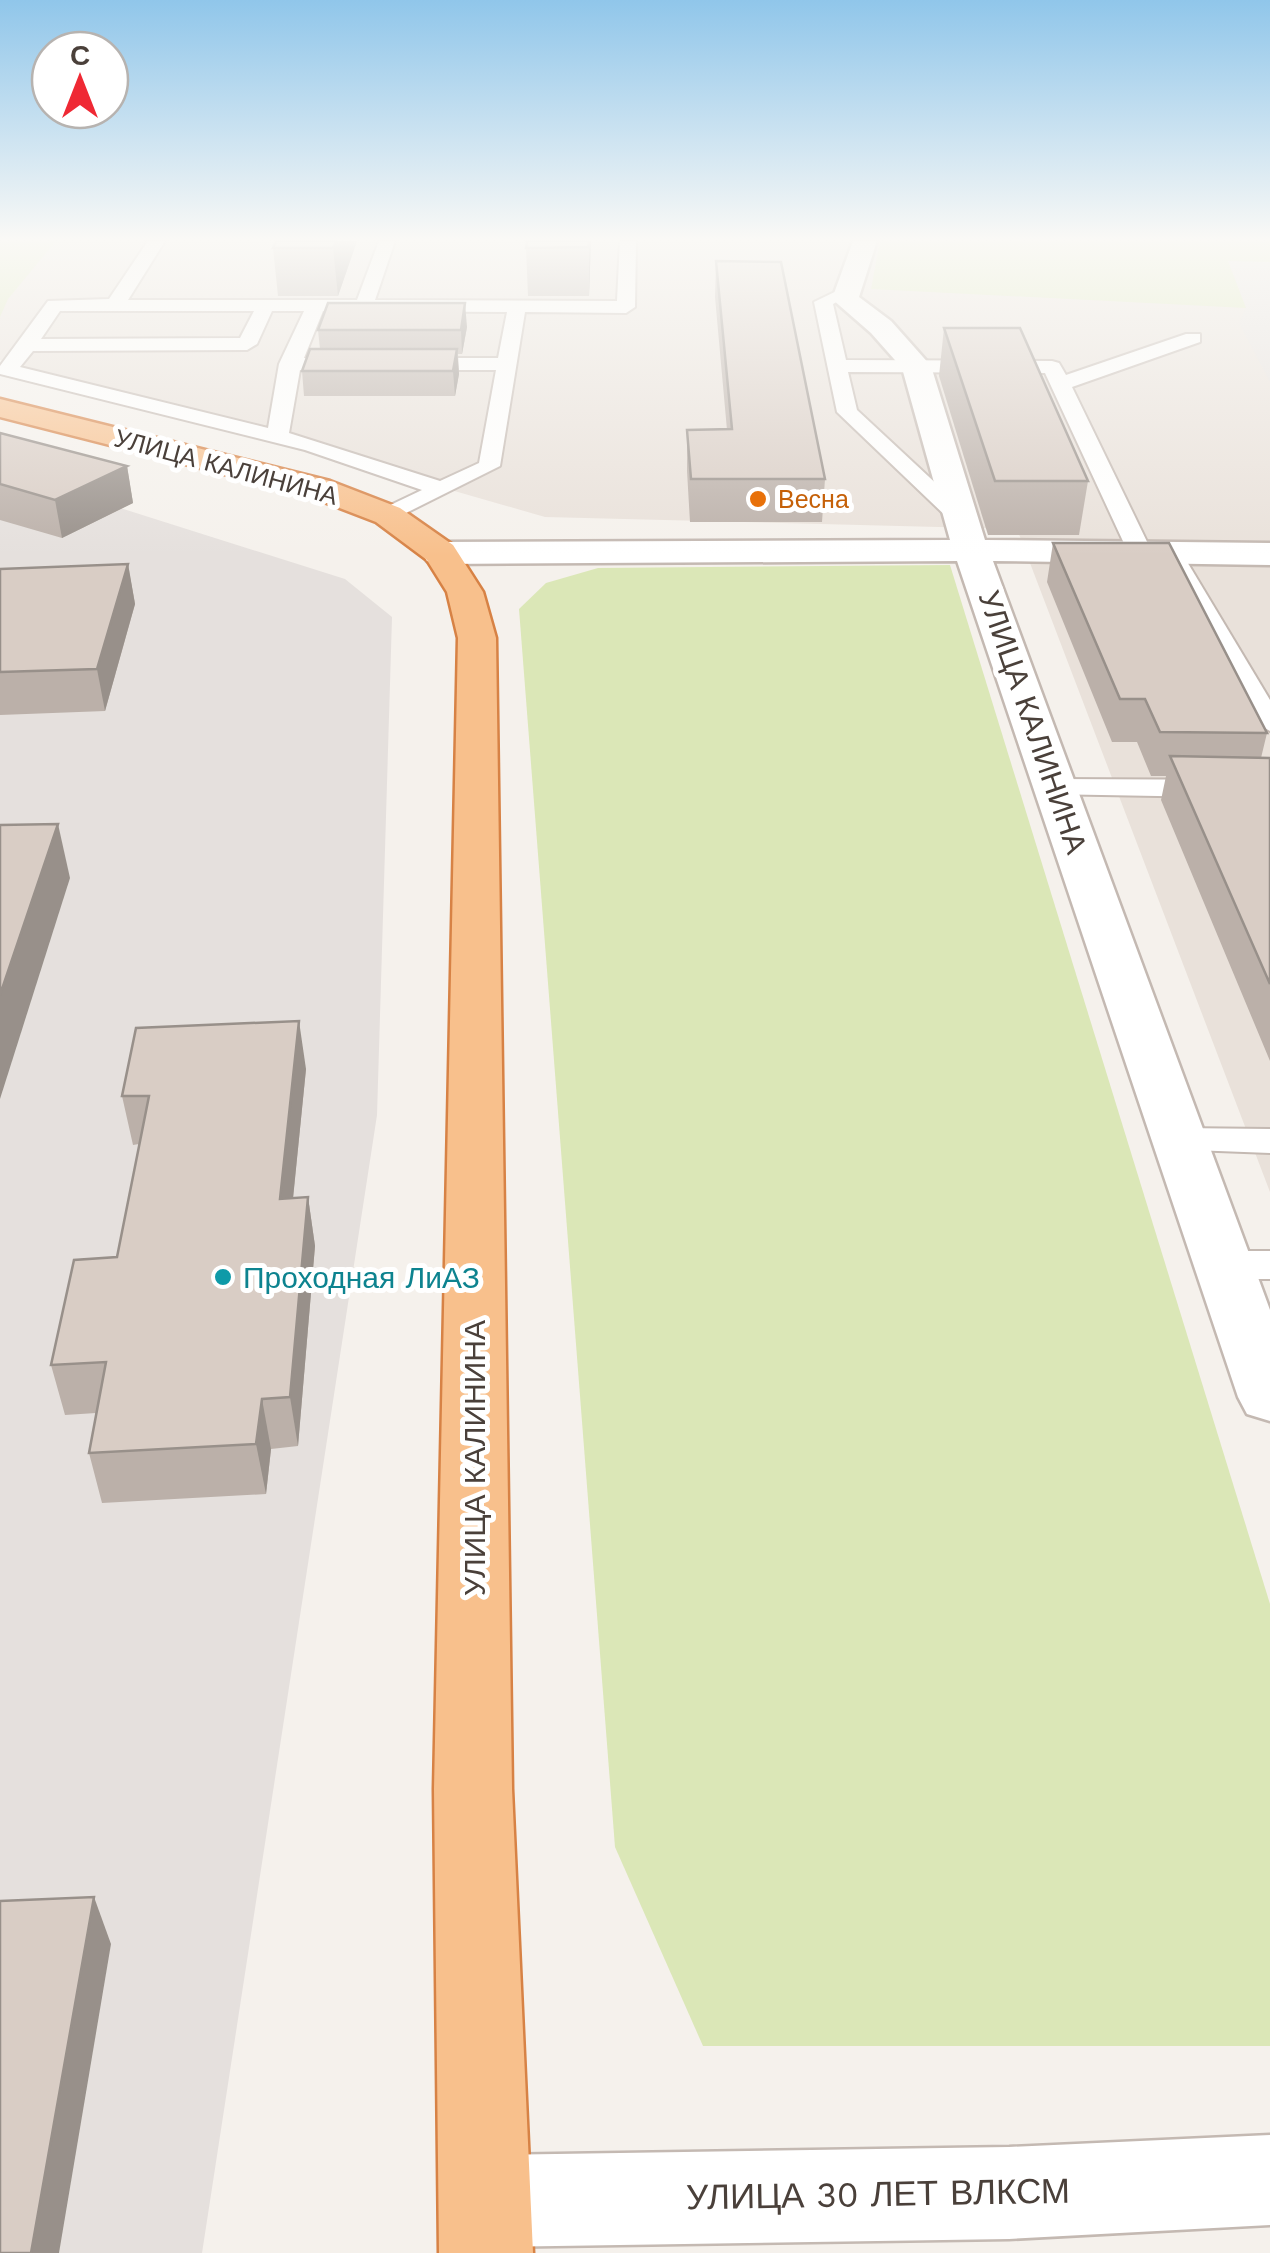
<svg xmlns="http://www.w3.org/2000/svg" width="1270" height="2253" font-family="'Work Sans',sans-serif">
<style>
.residential{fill:#e9e1da}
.industrial{fill:#e5e0dd}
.green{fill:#dbe7b7}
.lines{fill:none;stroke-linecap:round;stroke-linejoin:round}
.service-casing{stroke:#c4b9b2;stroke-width:4}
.minor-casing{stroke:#c4b9b2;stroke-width:5}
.trunk-casing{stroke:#d78245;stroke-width:5}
.service{fill:#fff;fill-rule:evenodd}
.minor{fill:#fff;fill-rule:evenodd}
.trunk{fill:#f8c08c;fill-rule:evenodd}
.wall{fill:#bbb0a9}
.shaded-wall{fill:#98908a}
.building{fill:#d9cdc5;stroke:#98908a;stroke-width:2.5}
.food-dot{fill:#e8710a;stroke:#fff;stroke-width:4}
.culture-dot{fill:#0f9aa8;stroke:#fff;stroke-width:4}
.labels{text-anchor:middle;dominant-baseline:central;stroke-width:10;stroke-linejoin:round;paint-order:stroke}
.far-street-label{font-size:25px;fill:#4a403a;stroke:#fff}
.far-food-label{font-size:25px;fill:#c56008;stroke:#fff;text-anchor:start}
.street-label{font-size:30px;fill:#4a403a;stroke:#fff}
.culture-label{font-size:30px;fill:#0d838f;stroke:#fff;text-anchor:start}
.near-street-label{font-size:35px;fill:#4a403a;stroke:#fff}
</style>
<rect width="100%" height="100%" fill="#f5f1ec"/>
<polygon class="residential" points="0,241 1270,241 1270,1192 1017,529 545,517 0,360"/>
<g class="industrial">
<polygon points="1228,260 1270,262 1270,382 1239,323 1246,308"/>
<polygon points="0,470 345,579 392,617 377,1115 202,2253 0,2253"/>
</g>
<g class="green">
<polygon points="0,241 56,241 8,299 0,317"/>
<polygon points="880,241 1270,241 1270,262 1228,261 1246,308 871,289"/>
<polygon points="950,565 1270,1604 1270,2046 703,2046 615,1847 519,609 546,583 598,568"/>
</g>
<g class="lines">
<defs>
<g id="service">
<path d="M148 241H165L128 300H357L379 241H395L375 300 617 301 620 241H636L635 307 626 313 525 312 500 466 388 522 380 520 376 515 380 510 422 490 305 450 0 374V366L48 301 109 299ZM60 311H254L240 338 41 339ZM272 311H304L279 364 268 428 20 367 33 351 247 350 257 344ZM323 311 507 312 498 358H304ZM300 370H496L479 463 440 481 289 433Z"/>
<polygon points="847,286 856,291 833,304 846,360 1052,361 1059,363 1066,375 1186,334 1200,334 1200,342 1072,387 1152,552 1149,557 1131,557 1128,552 1045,373 848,372 857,410 971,516 967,521 951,521 837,412 814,302"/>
<polygon points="1171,548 1183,555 1270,700 1270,731 1256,723 1159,555"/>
<polygon points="1055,779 1270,780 1270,798 1045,794 1040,788 1045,782"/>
<polygon points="1179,1128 1270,1129 1270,1153 1166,1149 1160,1140 1166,1131"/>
<polygon points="1224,1251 1270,1251 1270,1279 1224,1279 1210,1275 1204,1265 1210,1255"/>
</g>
<g id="minor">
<polygon points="853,241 877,241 859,297 891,321 931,366 985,540 1270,543 1270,565 993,561 1270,1310 1270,1421 1247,1414 1238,1397 957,561 440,564 427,561 422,553 427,545 440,542 950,540 902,368 871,333 832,299"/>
<polygon points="1270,2135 1270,2225 1009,2239 486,2247 454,2233 440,2201 454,2169 486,2155 1009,2147"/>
</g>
<polygon id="trunk" points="0,399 330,481 400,508 453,545 483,592 496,638 512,1789 533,2253 439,2253 434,1789 458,638 447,592 427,560 376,522 306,495 0,417"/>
</defs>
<use href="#service" class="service-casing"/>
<use href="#minor" class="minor-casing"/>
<use href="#trunk" class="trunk-casing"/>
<use href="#service" class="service"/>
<use href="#minor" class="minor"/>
<use href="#trunk" class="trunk"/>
</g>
<g class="wall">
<polygon points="276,241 357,241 338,296 278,296 273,248"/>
<polygon points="591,241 589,296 528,296 526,248"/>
<polygon points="716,261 825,479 822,522 690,522 687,471 687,430 727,430 715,297"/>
<polygon points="467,327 462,354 458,354 459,374 455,396 304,396 302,371 320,349 318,330"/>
<polygon points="944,328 1088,481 1079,535 988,535 939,376"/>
<polygon points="0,433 127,466 133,503 62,538 0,520"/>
<polygon points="1053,543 1267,733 1261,758 1270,758 1270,1061 1161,800 1166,776 1151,776 1137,742 1112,742 1047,582"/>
<polygon points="128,564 135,604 105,711 0,715 0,569"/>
<polygon points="306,1069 293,1198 308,1197 315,1246 298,1446 271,1449 266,1494 102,1503 89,1453 96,1413 65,1415 51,1365 117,1257 139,1144 133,1145 122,1096"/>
</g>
<g class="shaded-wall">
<polygon points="336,241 357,241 338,296 333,248"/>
<polygon points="589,241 591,241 589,296"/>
<polygon points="465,303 467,327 462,354 461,330"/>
<polygon points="457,349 459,374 455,396 453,371"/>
<polygon points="127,466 133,503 62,538 55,500"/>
<polygon points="128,564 135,604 105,711 97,669"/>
<polygon points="58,824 70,878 0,1099 0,995"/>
<polygon points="299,1021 306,1069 288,1248 280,1199"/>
<polygon points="308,1197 315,1246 298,1446 290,1397"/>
<polygon points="262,1399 271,1449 266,1494 256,1444"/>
<polygon points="94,1897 111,1944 59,2253 31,2253"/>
</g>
<g class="building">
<polygon points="276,241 336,241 333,248 273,248"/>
<polygon points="527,241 589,241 588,247 526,248"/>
<polygon points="716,261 781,262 825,479 691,479 687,430 732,429"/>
<polygon points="328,303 465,303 461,330 318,330"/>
<polygon points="944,328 1020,328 1088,481 995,481"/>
<polygon points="310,349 457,349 453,371 302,371"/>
<polygon points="0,433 127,466 55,500 0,484"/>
<polygon points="1053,543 1169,543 1267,733 1160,732 1145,699 1120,699"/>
<polygon points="128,564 97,669 0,672 0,569"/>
<polygon points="1170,756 1270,758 1270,984"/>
<polygon points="58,824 0,995 0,825"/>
<polygon points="299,1021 280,1199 308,1197 290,1397 262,1399 256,1444 89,1453 106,1362 51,1365 74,1260 117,1257 149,1096 122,1096 136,1028"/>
<polygon points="94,1897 31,2253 0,2253 0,1901"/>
</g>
<linearGradient id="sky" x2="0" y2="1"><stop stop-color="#90c6ea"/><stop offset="0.43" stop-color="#faf9f6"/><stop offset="1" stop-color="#faf9f6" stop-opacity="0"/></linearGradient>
<rect width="1270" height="556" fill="url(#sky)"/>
<circle class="food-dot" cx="758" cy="499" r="10"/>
<circle class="culture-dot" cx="223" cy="1277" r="10"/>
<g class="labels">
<g class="far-street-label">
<text transform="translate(226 467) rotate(15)">УЛИЦА КАЛИНИНА</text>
</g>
<g class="far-food-label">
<text x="778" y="499">Весна</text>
</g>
<g class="street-label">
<text transform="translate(1033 722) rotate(71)">УЛИЦА КАЛИНИНА</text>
<text transform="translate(474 1458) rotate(-90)">УЛИЦА КАЛИНИНА</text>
</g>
<g class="culture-label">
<text x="243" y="1277">Проходная ЛиАЗ</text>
</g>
<g class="near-street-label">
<text transform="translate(878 2194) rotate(-1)">УЛИЦА 30 ЛЕТ ВЛКСМ</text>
</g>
</g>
<g transform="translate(80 80)"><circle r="48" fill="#ffffff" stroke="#b7b3b0" stroke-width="2.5"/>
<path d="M0-8L18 38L0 25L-18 38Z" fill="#ef2934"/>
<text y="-15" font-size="28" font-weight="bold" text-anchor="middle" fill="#4a403a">С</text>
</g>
</svg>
